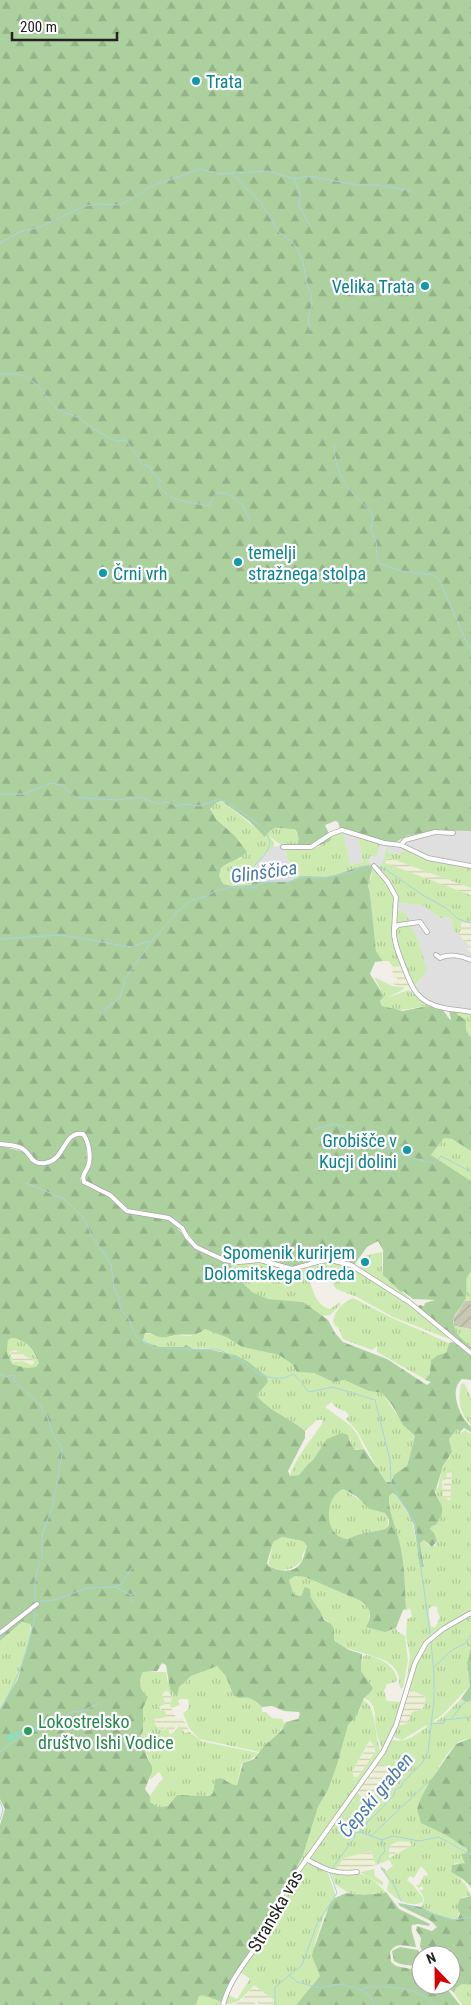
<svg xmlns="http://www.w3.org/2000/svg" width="471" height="2005" font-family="'Roboto Condensed',sans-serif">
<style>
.residential{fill:#e0dfdf}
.construction{fill:url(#construction-furrows)}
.farmland{fill:url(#farmland-rules)}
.grass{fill:url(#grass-tufts);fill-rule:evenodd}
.forest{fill:url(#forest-firs);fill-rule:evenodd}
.pitch{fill:#88e0be}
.parking{fill:#e2e2e2}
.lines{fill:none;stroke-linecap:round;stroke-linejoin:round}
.stream{stroke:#aad3df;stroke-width:1}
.minor-casing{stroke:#a9a9a9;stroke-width:5.5}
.minor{stroke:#fff;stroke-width:4}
.culture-dot{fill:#0f9aa8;stroke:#fff;stroke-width:2}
.leisure-dot{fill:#2e9e5b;stroke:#fff;stroke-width:2}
.labels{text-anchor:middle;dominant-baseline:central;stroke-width:4.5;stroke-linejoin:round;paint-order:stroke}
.culture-label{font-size:18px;fill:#0d838f;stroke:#fff;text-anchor:start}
.leisure-label{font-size:18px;fill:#27864d;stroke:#fff;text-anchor:start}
.street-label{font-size:18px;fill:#222;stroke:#fff}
.water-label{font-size:19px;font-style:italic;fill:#4a7aab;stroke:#fff}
</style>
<defs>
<pattern id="construction-furrows" width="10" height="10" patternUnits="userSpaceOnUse" patternTransform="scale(1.25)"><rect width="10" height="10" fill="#c7c7b4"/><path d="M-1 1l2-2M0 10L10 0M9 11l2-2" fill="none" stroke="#abab9a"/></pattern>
<pattern id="farmland-rules" width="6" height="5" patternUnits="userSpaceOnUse" patternTransform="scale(1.25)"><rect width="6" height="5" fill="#eef0d5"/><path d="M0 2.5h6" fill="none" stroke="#ccceb7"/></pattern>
<pattern id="grass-tufts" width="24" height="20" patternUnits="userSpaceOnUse" patternTransform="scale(1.25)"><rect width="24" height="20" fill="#cdebb0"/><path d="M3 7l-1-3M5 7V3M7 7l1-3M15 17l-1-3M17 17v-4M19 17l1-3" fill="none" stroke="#b0c997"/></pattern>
<pattern id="forest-firs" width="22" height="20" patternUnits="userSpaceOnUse" patternTransform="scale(1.25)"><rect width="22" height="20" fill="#add19e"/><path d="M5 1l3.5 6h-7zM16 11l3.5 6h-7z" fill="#95b388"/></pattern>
</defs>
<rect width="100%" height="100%" fill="#f2efe9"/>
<g class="residential">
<polygon points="441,829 471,831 471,867 428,859 404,848 402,855 388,852 390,844 398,842 407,836"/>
<polygon points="343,832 358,835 363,862 349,865"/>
<polygon points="281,845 287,846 285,850 294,879 288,882 254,883 253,875 259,859 274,847"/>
<polygon points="398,903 422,905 441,918 448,917 452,920 457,933 470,946 468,949 471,954 471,1014 443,1010 416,996 411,991 421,980 421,949 407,916 397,908"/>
</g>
<polygon class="construction" points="465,1301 471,1301 471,1329 454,1326 454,1318"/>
<g class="farmland">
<polygon points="387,858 415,866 471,888 471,895 385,864"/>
<polygon points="461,921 471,922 471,954 468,949 470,946 458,934 461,930"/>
<polygon points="392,966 403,966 410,989 393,984 393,980 397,980 397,978 393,977"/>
<polygon points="10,1350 15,1350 22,1352 34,1361 35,1364 32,1365 22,1361 13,1362"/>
<polygon points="447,1471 452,1471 450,1501 443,1496 442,1490"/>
<polygon points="409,1689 426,1697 423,1709 412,1712 407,1724 397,1726"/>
<polygon points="166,1690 172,1697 170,1706 177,1719 182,1717 190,1732 185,1733 176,1726 171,1735 169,1734 169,1728 165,1727 164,1730 156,1727 155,1719 160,1718 162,1711 159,1706 165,1702 162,1695"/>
<polygon points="371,1740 375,1748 375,1752 356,1780 352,1772"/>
<polygon points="381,1764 392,1769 369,1802 357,1793 378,1765"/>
<polygon points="399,1841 410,1842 412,1845 388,1857 389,1846"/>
<polygon points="371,1851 376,1865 347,1872 336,1869 343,1858"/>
<polygon points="254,1985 274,2000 273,2005 261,2005 248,1997 257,2005 233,2005 242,2000"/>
</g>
<g class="grass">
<path d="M218 801 225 803 265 836C277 824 279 830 294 829L298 835V850C312 850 325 847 333 835L343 832 350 865 363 862 358 837 389 846 388 852 401 855 404 848 428 859 471 867V888L398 861 387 858 385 863 471 895V922L461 921V930L458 934 453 929 452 920 448 917 441 918 422 905 398 903 397 908 406 914 409 920 408 922 393 924V933L403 966H392L389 961H383L376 951 370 893 368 886 372 874 367 865 329 877 294 879 285 850 292 847 281 845 269 836 274 842V847C268 852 259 858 256 865 253 872 254 880 250 885L233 886 223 884 219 876 221 868 233 861 242 858 235 836 211 814V807Z"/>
<path d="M407 925 412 926 421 949 427 971 414 988C406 970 394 949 396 928Z"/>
<path d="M374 977 392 986 403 987 404 989 387 998 408 990 434 1007C416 1003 405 1016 382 1006L380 1001 384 996Z"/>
<polygon points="455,1010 471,1014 471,1038 456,1012"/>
<polygon points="444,1138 452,1139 471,1151 471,1181 431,1155"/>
<polygon points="382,1252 382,1271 410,1299 410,1302 360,1269 361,1265 364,1266 367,1261 364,1259 367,1255"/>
<path d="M256 1261C267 1263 285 1271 294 1270 308 1270 320 1261 335 1263 356 1265 441 1322 449 1339L393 1317 357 1297 336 1289 333 1284 339 1279 329 1269 321 1271 313 1278 311 1275 307 1277C314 1288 314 1305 330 1309L340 1302V1305L330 1315 321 1316 303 1302 267 1299 252 1292 234 1274 231 1268V1264Z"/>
<path d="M471 1272V1301H465C467 1290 463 1280 471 1272Z"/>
<path d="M353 1298 390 1317 449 1343 446 1354 438 1355 426 1380 379 1353 377 1352V1346L372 1350 343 1339 338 1327 335 1326 333 1321C335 1311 344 1301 353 1298Z"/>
<polygon points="454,1326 471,1329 471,1347 462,1340 454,1329"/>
<path d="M206 1329 228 1338 242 1347 279 1355 292 1364 297 1372 314 1373 333 1382 344 1380 369 1391 382 1393 406 1428 415 1436 407 1466 393 1477 391 1482H386L373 1465 375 1464 357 1431 346 1419 349 1415 344 1410 343 1411 334 1406 332 1402 325 1407 351 1426 357 1434 364 1449H354L348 1435 329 1438 313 1460 308 1464 299 1475 290 1476C292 1465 307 1444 315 1434 318 1428 321 1427 323 1420H317L305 1431C290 1418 271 1412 258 1397L257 1395 268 1382V1379C252 1363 232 1352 209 1349 198 1348 195 1351 186 1345L184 1347H159L143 1342 145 1333 168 1337 178 1335 190 1336Z"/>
<path d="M11 1338C25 1338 34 1351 39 1363L36 1367 25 1368 12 1364 7 1353 8 1340ZM15 1350 34 1361V1364L32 1365 22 1361 13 1362 10 1352Z"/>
<path d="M464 1383 471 1397V1425C459 1413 458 1400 461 1384Z"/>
<path d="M457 1429 461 1433 465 1430 471 1434V1611C428 1635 421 1637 406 1686L410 1656 406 1636 407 1619 412 1617 410 1608 406 1611C405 1590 405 1569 401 1549 397 1530 388 1514 389 1496L394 1493 396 1495 412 1520 420 1562 424 1564 420 1543 424 1540 429 1546H435L437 1541 434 1534 430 1529 432 1526 436 1525 443 1510 435 1490 438 1488 442 1469 452 1452 449 1439ZM447 1471H452L450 1501 443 1496 442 1483 443 1480H446ZM434 1606 438 1608 437 1611 440 1617 435 1628 431 1626 429 1616V1608Z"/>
<path d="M343 1489 375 1510 385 1513 387 1517 389 1526 385 1529 357 1535 347 1539C323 1536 324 1497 343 1489Z"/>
<path d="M282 1537 303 1541 307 1546 302 1556V1560C292 1572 281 1572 268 1566L273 1542Z"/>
<path d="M295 1576 305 1577 361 1601 368 1606 370 1612 368 1624 390 1631 396 1628 397 1631 405 1636 408 1660 403 1688H400C399 1684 399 1680 399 1677 393 1653 355 1656 338 1643 331 1638 334 1628 329 1623 322 1616 310 1602 309 1591L301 1596 294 1595 289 1580Z"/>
<path d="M471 1615V1647L467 1663 470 1686 442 1715 433 1721 435 1722 444 1716 461 1699 463 1701H471V1738C466 1739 460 1740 456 1744 445 1753 422 1795 417 1809L446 1835 467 1849 466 1863 464 1865 455 1863 451 1868V1872C461 1878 468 1886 471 1896L463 1897 457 1920 434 1914 421 1907C425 1900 425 1897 419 1890H422L424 1888 421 1886 419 1889 416 1885H419L424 1875 427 1876 428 1874 421 1866 414 1878 410 1876 407 1880 413 1885 423 1898 422 1903C408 1907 396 1900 387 1890L389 1881 381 1869 383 1867 386 1871 393 1866 389 1860 376 1865 371 1851 344 1858 336 1869 331 1868 329 1870 309 1858 357 1793 370 1802 392 1769C378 1761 379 1766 369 1775L392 1740C408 1743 414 1735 427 1727V1725L425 1726 402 1740 394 1737 397 1726 407 1724 412 1712 423 1709 426 1697 409 1689C422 1644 431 1637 471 1615ZM399 1841 410 1842 412 1845 389 1858V1846Z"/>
<polygon points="22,1622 30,1624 31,1633 18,1679 0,1709 0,1641"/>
<path d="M367 1655C380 1658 393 1664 397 1678L396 1682 387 1684 384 1691 387 1701 401 1702 393 1726 382 1749C380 1743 377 1736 376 1729 374 1717 378 1704 364 1698L370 1693 373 1688 361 1671 363 1656Z"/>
<path d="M213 1666H217C226 1672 229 1681 231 1692L252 1699 262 1707V1712H266L272 1718 282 1719 286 1725 265 1745 263 1750 259 1752 199 1739 189 1728 183 1713C190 1710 189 1706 188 1699H180L178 1701 180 1705 172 1708 170 1706 172 1697 168 1691 166 1690 162 1695 166 1704 159 1706 160 1710 165 1711 166 1715 164 1718 155 1719V1724L159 1729 164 1730 167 1727 169 1728V1734L171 1735 179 1726 185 1733 190 1732 201 1741 258 1753C252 1762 246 1759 241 1765L237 1785 233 1786 226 1780 214 1784 213 1794 210 1796 177 1795 168 1806 158 1807 150 1802 149 1797 163 1778 159 1772 150 1780 152 1766C148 1757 144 1748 142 1739 141 1735 143 1717 143 1711 143 1705 147 1701 146 1696L143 1693 139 1684 143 1672H166L168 1682 179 1687 191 1676Z"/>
<path d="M363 1700C377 1705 374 1737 381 1752L293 1875 303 1855 318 1807 328 1790 337 1765 348 1725 360 1710ZM370 1740 375 1748V1752L356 1780 352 1772Z"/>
<path d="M309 1863 328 1873 335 1893V1898L325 1913 315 1942 313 1958 320 1976 296 2005H273L274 2000 254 1985C245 1994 240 2005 225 2004L228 1995 237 1999 250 1979 240 1972 266 1935 284 1894 305 1864Z"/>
<polygon points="374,1869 375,1876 383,1882 383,1886 360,1872"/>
<path d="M331 1873C339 1875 347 1873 355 1873 367 1873 379 1885 386 1892 379 1897 360 1893 350 1894L335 1884Z"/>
<polygon points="462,1984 471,1985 471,2005 462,2005 454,1993 456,1988"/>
<polygon points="202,1995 222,2002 221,2005 196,2005 199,1996"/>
</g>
<g class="forest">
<path d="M0 0H471V831L435 830 407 836 394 843 343 832 340 829 338 822 335 821 325 825 331 838 330 841 313 848 298 850 296 849C299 843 300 833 294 829 280 830 275 823 265 837L249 821 222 801 217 802 210 809 216 819 235 836 247 852C240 860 229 861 221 868L219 876 223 884 233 886 250 885 252 882H288L301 876 329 877 362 866 373 865 368 886 370 893 376 951 383 961 375 962 370 974 384 996 380 1001 382 1006 403 1011 427 1006 443 1010 450 1020 451 1019 449 1011 455 1010 458 1015 466 1020V1030L471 1038V1151L452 1139 444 1138 431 1155 471 1181V1272C463 1280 468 1288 466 1298 464 1305 456 1311 454 1318 451 1330 462 1340 471 1347V1351L417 1307 420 1305 424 1306 425 1303 435 1300 413 1299 403 1291 401 1292 383 1275V1250L378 1241 367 1247 354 1265 347 1261 328 1259 299 1267H291L259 1258 229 1260 197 1245 178 1221 166 1215 127 1209 85 1180 84 1177C86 1174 90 1169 91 1166 94 1156 89 1140 84 1132L80 1131C60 1134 61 1173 33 1159L27 1149 0 1142Z"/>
<path d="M78 1134 83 1135 86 1145 87 1164 80 1178 81 1182 108 1196 123 1211 130 1213 166 1219 173 1223 195 1249 220 1261 231 1264V1268L234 1274 252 1292 268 1299 303 1302 328 1320 335 1333 343 1342 387 1359 427 1385 431 1382 425 1380 430 1373 431 1360 438 1355 446 1353 449 1343 453 1342 471 1355V1380L462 1379C448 1391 460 1417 471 1427V1432L464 1428 460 1432 457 1429 449 1439 452 1452 443 1466 435 1492C442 1508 447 1507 436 1525L432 1526 430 1529 434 1533 437 1541 432 1547 424 1540 420 1543 424 1567H420L414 1525 407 1511 396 1495 393 1493 389 1496C388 1514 398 1531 401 1549 405 1569 405 1589 406 1609L403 1610 396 1628 385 1632 366 1627C372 1617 372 1608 361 1601L305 1577 295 1576 289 1580 294 1595 301 1596 305 1587 310 1589 311 1598 320 1611 324 1620 331 1624 334 1629V1638L335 1641 349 1650 362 1654 361 1671 373 1688 370 1693 364 1698 357 1715 348 1725 337 1765 328 1790 318 1807 303 1855 293 1875 277 1898 260 1938 232 1977 222 2002 202 1995 199 1996 196 2005H0V1825L5 1809 0 1799V1709L18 1679 32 1629 30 1624 22 1622 0 1641V1146L25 1152 30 1161C64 1175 59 1144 78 1134ZM205 1329 228 1338 242 1347 279 1355 292 1364 297 1372 314 1373 333 1382 344 1380 369 1391 382 1393 392 1405 403 1425 415 1436 407 1466 394 1475 391 1482H386L364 1449 355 1450 350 1442 348 1435 342 1433 327 1439 313 1460 308 1464 299 1475 290 1476 288 1471 305 1438V1431C290 1418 271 1412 258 1397L257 1395 268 1382 267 1377 247 1361 235 1355 207 1349H193L186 1345 183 1347H159L143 1341 145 1333C151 1332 154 1336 160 1337 166 1338 170 1336 176 1335 189 1333 193 1338 205 1329ZM11 1338C25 1338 35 1351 39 1363L36 1367 25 1368 12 1364 7 1353 8 1340ZM343 1489 356 1496 370 1509 385 1513 389 1520V1526L385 1529 357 1535 347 1539C323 1536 324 1497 343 1489ZM282 1537 303 1541 307 1546C305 1551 304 1557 302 1561 295 1575 278 1571 268 1566L267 1563 273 1542ZM162 1663 166 1665 170 1689 177 1697 179 1687 191 1676 217 1666 226 1676 233 1695 239 1698C250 1696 254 1700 262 1707L272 1706 284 1711 299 1712 300 1714 298 1719 286 1722 282 1730 265 1745 254 1759 243 1763 237 1785C228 1786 224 1774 215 1780L213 1793 210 1796 177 1795 168 1806 158 1807 150 1802V1796L145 1789 152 1772V1766L147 1757 141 1736 143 1730V1708L148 1697C139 1689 138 1683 143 1672L157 1671Z"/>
<polygon points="471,1647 471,1701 466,1702 461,1699 470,1686 467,1663"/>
<polygon points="471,1738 471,1887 464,1880 451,1872 452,1865 465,1863 461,1854 467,1853 467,1849 446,1835 421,1823 417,1809 421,1798 430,1781 456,1744"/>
<path d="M386 1892 399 1909 430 1924 429 1926 418 1924 412 1925C410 1930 415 1940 416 1947 407 1947 396 1941 390 1952L391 1962 396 1966 421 1971V1985H444L460 2005H296L320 1976 312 1956 313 1951 329 1906 335 1898 346 1893C351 1895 383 1895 386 1892Z"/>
<polygon points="471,1896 471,1985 462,1984 456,1988 454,1993 446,1985 451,1985 451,1955 424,1955 420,1946 421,1938 416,1930 417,1926 432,1931 437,1927 431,1921 400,1906 398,1903 421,1907 434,1914 457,1920 460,1914 457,1907 460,1899"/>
<polygon points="400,1947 418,1950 421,1955 421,1967 400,1964 394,1961 392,1951"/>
</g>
<polygon class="pitch" points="49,1721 50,1724 17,1736 9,1742 6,1736 38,1726"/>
<polygon class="parking" points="380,843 387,846 382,866 368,863 370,856 376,857"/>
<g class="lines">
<g class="stream">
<polyline points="232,174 261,203 279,232 294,244 298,250 303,262 306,281 311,294 312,305 308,318 310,330"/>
<polyline points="295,180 300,193 299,206 311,227"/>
<polyline points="0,243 19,232 40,227 85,206 99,204 120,205 139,195 149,187 200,169 219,174 268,171 295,179 309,176 357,185 379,185 411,191"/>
<path d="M0 374H16L25 376 36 384 58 410 80 418 89 426 111 439 118 441 126 440C131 449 137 455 142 464L150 467 153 474 161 480 158 483C165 502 192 502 209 506L216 493H226L236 499 243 506 249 520"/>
<path d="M334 444C334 475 350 492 371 512L373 518 371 531 376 542 378 563 402 571 433 575 439 579 471 652"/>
<path d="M0 794H24L51 783 62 785 75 797 95 799 118 800 140 797 157 804 167 802 178 806 185 804 199 806 219 799C231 805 277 830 269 847 262 864 248 861 252 888"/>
<polyline points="377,867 385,869 421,894 446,908 458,919 471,923"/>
<polyline points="0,939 62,935 131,947 150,941"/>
<polyline points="100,1013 120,998 125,979 152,941 176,913 190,901 207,896 215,891 230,887 252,888 269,881 291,881 301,877 322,878 348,873 365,866 373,866"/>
<polyline points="315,1129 335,1124 342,1126 348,1131 363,1137 371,1142 408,1157 434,1163"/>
<polyline points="438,1160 441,1156 471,1172"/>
<polyline points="26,1183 64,1199 84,1218 92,1236 111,1264 114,1288 119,1298 120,1308 129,1319 133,1331 138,1338 155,1348 219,1350 237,1358 249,1365 258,1374 273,1378 284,1378 294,1374 309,1392 333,1387 375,1400 390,1460 391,1484 415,1523 430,1634"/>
<polyline points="0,1374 5,1377 14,1375 14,1381 41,1406 43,1414"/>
<polyline points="42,1558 42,1535 52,1508 62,1455 62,1448 53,1435 47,1415"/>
<polyline points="115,1587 131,1595 137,1592"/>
<polyline points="131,1595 133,1603"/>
<polyline points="35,1603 35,1582 39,1562"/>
<polyline points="38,1604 41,1601 54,1600 87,1588 115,1587 120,1585 132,1568"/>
<polyline points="0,1639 2,1635 35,1608"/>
<polyline points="434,1667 452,1650 466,1643 471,1635"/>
<path d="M0 1710C19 1678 31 1644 36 1607"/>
<polyline points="452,1718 463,1704 471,1699"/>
<polyline points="431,1724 444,1723 445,1720 471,1717"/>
<polyline points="0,1752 19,1737 53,1724 72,1712 82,1711 98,1704"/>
<polyline points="0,1801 3,1810 0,1820"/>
<polyline points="360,1832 382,1840 385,1851 380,1857 378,1864"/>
<polyline points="371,1836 428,1782"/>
<polyline points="382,1840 393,1836 419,1841 439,1837 471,1855"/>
<polyline points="381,1867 394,1885 401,1901"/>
<path d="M332 1869 351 1842 354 1839 355 1833 360 1832 362 1827 367 1824 368 1821C372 1819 388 1801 394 1795L395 1790 401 1787 403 1782 422 1763 428 1752 434 1700V1673L431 1642"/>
<polyline points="403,1904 453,1920 471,1917"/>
<path d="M289 1975 297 1982 320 1988 340 1984 362 1990C367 1986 374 1987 381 1987 401 1987 420 1990 435 2005"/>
<polyline points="363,1991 369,1995 375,2005"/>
<polyline points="275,2005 275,1987 302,1965 317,1924 337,1893 330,1873"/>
</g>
<defs>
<g id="minor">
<polyline points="401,845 405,840 435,832 453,833"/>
<polyline points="283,847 311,847 331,834 342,830 384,843 401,845 428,858 471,866"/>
<polyline points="374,866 387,881 396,897 394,929"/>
<path d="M427 932 420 922 398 925 394 929C393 940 398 952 402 962 411 986 416 1003 444 1008 453 1010 462 1010 471 1012"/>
<path d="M436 955 440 958C449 953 462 956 471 960"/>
<path d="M0 1144C7 1145 17 1145 23 1149 32 1154 30 1165 45 1163 66 1160 63 1130 83 1134 88 1140 91 1154 89 1163 88 1171 81 1173 84 1182L110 1195 127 1211 169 1218 182 1228 187 1237 196 1247 224 1260 239 1262 260 1260 292 1269 321 1261 330 1260 351 1265 409 1302 471 1353"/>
<polyline points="0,1633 37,1604"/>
<path d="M306 1859C324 1869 336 1875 357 1872"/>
<path d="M223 2005C230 1977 250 1958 264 1934 273 1920 276 1902 286 1888L383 1752 396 1725 415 1663 426 1643 443 1629 471 1613"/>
</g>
</defs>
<use href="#minor" class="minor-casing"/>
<use href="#minor" class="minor"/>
</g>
<g class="culture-dot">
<circle cx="196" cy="81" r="5"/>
<circle cx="425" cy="286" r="5"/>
<circle cx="238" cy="562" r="5"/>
<circle cx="103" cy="573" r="5"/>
<circle cx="407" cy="1150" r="5"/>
<circle cx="365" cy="1262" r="5"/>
</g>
<circle class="leisure-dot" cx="28" cy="1731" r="5"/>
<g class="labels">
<g class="culture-label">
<text x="206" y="81">Trata</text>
<text x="415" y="286" text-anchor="end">Velika Trata</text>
<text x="248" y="552">temelji<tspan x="248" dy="21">stražnega stolpa</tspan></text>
<text x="113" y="573">Črni vrh</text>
<text x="397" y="1140" text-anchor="end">Grobišče v<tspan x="397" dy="21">Kucji dolini</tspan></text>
<text x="355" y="1252" text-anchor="end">Spomenik kurirjem<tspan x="355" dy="21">Dolomitskega odreda</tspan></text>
</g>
<g class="leisure-label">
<text x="38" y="1721">Lokostrelsko<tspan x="38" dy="21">društvo Ishi Vodice</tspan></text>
</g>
<g class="street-label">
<text transform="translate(275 1911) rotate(-60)">Stranska vas</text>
</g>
<g class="water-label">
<text transform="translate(264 872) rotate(-8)">Glinščica</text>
<text transform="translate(376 1795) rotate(-50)">Čepski graben</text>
</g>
</g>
<g transform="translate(436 1970) rotate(338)"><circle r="24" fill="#ffffff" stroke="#a7a7a7"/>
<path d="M0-4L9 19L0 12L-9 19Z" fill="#d40000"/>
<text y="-8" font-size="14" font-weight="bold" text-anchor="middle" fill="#222222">N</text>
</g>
<path d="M12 32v8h105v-8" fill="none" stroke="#222222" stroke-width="2.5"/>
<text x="20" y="32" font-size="15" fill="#222222" stroke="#ffffff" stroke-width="4" paint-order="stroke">200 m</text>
</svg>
